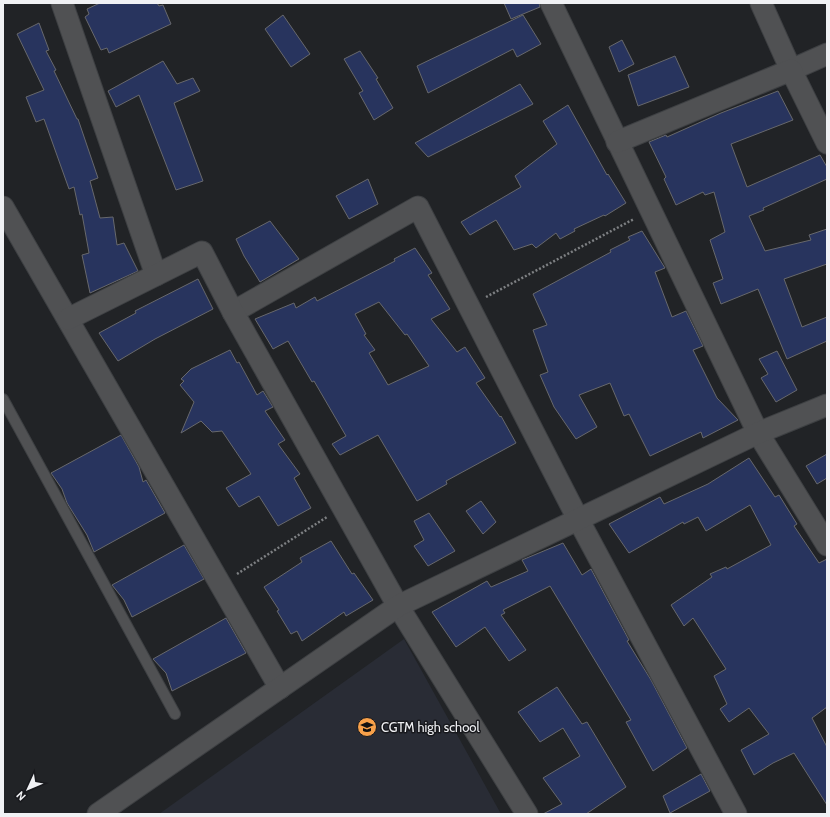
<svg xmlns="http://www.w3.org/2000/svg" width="830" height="817" font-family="Cabin,sans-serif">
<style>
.built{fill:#292c35}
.building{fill:#28345e;stroke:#67686c;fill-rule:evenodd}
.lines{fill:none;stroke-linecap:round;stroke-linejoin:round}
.lane-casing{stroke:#3e4043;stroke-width:12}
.street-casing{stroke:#3e4043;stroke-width:23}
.path{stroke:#7e8083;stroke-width:2.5;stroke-dasharray:2 2;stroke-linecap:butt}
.lane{stroke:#505153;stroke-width:10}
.street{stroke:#505153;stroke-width:21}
.labels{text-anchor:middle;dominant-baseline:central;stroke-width:3;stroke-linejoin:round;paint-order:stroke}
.poi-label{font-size:13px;fill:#f0f1f4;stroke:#18191d;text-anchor:start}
</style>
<rect width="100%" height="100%" fill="#212326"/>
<polygon class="built" points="404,639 501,814 159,814"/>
<g class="building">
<polygon points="100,3 157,3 159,6 163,5 171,24 109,53 107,48 101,50 85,17 89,14 87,9"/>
<polygon points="504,3 539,3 540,7 511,19"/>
<polygon points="283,15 310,54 291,67 265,29"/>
<polygon points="523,15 541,44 517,57 513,49 428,93 417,66"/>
<polygon points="39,23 49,50 46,51 56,70 54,71 77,119 78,119 98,178 90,181 100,218 113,217 117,245 124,243 138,271 90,293 82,255 89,253 82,214 80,215 74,187 69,189 44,119 36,122 26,97 44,90 17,34"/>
<polygon points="622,40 634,64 619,72 609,47"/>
<polygon points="360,51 378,78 376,79 393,108 374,120 359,93 363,91 344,59"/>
<polygon points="675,56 689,87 638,106 628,75"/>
<polygon points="163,61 177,84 193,78 200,91 174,103 203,181 176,190 139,95 116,107 108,91"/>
<polygon points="520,84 533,104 428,157 415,143"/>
<polygon points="778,91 793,120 731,144 747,187 820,155 827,167 827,179 763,208 764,210 749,216 765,251 811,240 809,235 827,229 827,264 784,279 802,327 827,317 827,341 787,359 758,289 721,304 713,283 723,279 710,240 725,232 714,192 705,195 703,192 676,205 664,179 666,177 649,142 666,135 667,137 721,113"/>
<polygon points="568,105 607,175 608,174 626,203 605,216 604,215 574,229 575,231 560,239 556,233 536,248 532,244 514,250 496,220 470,235 461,222 521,187 515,176 557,144 543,121"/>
<polygon points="368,179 378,204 349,219 336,196"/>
<polygon points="270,221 299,259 260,282 244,256 236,239"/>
<polygon points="642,231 665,268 655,272 672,317 686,311 703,346 693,350 717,398 738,420 703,438 701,432 650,456 629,414 624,416 610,383 579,395 597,427 576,439 554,407 540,375 548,372 533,330 547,325 533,294 611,252 610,250 630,240 628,237"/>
<path d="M415 248 432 273 428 275 450 309 431 319 457 352 465 347 485 378 476 383 500 417 501 416 516 443 446 481 447 484 417 501 378 435 340 455 332 444 346 436 314 381 312 382 288 341 273 349 255 319 294 303 296 308 315 297 317 301 395 261 394 259ZM379 302 405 335 407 334 429 366 388 385 369 353 375 350 364 335 366 334 355 314Z"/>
<polygon points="198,279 213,309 155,339 118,361 99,333 136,313 135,311"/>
<polygon points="230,350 237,363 239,362 257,395 263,391 273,407 265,411 285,440 278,444 300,474 294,478 311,508 278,526 259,496 239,507 226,488 251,474 222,431 212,432 201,421 181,433 194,402 180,385 184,381 181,379 191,369"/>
<polygon points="777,351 797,390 776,402 761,378 768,374 759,359"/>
<polygon points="121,435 139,467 143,482 146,480 165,513 94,552 87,535 67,503 62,489 51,473"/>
<polygon points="827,454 827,478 817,484 806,466"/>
<polygon points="749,458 775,497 779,495 797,524 794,526 819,563 827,559 827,707 812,718 827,747 827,805 794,753 773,763 754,775 741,750 769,734 749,708 729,722 720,709 727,704 714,676 726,669 693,618 684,626 671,605 712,577 710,574 726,567 727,569 771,545 750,505 706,531 698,517 684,524 683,522 629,553 609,524 660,497 664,504 708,484"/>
<polygon points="481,501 496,522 483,534 466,511"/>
<polygon points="429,513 455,551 428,566 414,546 424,540 414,521"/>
<polygon points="331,541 352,574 354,573 373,600 346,616 344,612 302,641 297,631 291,634 277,611 279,610 264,587 302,562 300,558"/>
<polygon points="563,543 582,575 591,569 629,640 627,641 651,680 687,748 653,771 626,722 631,720 550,586 503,610 505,613 501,615 526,650 509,661 485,627 456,647 432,612 487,581 491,587 528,571 522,560"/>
<polygon points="184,545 204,579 132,617 124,600 112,585"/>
<polygon points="226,618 246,653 172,691 166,673 153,659"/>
<polygon points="557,687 582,724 587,722 626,787 586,814 543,814 562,804 543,778 580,756 563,728 540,742 518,712"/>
<polygon points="701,774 710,791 670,813 663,796"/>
</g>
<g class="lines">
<defs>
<polyline id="lane" points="3,399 175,714"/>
<g id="street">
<polyline points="62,3 156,275"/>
<polyline points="551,3 758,433 827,545"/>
<polyline points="761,3 791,70 827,54"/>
<polyline points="617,142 791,70 827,143"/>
<polyline points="3,207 280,688"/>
<polyline points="233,312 418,207 578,519 736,814"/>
<polyline points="68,319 202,252 233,312 398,606 527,814"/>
<polyline points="98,814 398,606 758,433 827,405"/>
</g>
</defs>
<use href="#lane" class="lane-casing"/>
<use href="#street" class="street-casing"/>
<g class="path">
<polyline points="486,297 634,219"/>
<polyline points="237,574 327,517"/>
</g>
<use href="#lane" class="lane"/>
<use href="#street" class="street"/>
</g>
<defs>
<symbol id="school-disc" viewBox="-11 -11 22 22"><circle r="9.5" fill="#f8a14a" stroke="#18191d"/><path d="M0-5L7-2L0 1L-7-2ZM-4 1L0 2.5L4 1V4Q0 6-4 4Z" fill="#111"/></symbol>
</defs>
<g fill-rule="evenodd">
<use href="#school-disc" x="356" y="716" width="22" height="22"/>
</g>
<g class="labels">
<g class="poi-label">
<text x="381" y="727">CGTM high school</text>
</g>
</g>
<rect width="830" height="817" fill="none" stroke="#f0f1f4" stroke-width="8"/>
<g transform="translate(28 789) rotate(226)" stroke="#18191d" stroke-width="3" paint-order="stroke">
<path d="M0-3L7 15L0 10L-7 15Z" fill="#f0f1f4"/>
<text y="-6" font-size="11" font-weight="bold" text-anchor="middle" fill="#f0f1f4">N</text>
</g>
</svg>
